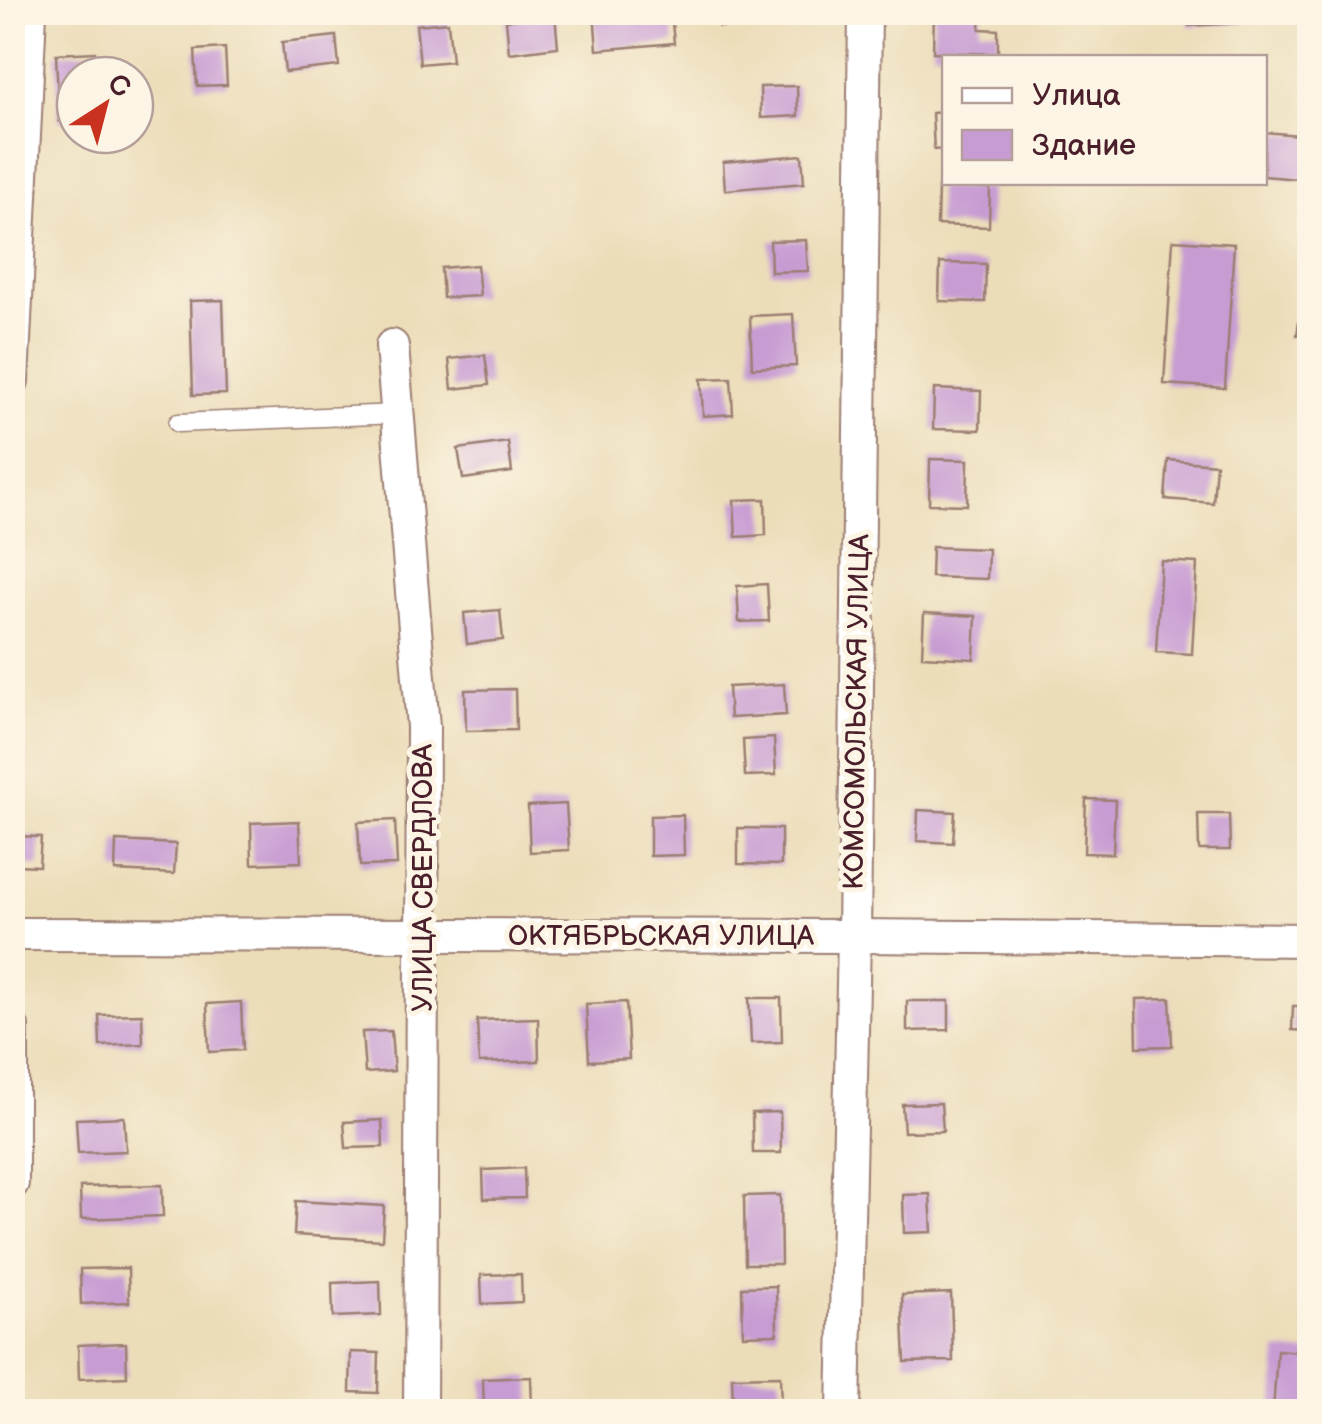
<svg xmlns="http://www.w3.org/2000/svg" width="1322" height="1424" font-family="'Balsamiq Sans',sans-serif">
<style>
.building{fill:#c79cd3}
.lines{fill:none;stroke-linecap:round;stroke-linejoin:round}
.service-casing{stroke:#9b7e72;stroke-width:21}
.minor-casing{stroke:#9b7e72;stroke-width:36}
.service{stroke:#fff;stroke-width:18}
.minor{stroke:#fff;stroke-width:32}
.labels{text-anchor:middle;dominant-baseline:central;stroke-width:10;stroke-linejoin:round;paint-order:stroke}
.street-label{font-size:28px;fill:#4a1f2b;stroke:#fcf5e5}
</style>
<rect width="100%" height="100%" fill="#fcf5e5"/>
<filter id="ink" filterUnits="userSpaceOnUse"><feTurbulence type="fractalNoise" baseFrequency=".01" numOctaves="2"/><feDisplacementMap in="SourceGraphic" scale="20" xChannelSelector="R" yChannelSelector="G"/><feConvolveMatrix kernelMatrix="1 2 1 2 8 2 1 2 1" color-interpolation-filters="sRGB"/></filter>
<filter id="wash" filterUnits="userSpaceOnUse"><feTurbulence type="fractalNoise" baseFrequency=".0048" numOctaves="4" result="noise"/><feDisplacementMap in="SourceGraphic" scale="40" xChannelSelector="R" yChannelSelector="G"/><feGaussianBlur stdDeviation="2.25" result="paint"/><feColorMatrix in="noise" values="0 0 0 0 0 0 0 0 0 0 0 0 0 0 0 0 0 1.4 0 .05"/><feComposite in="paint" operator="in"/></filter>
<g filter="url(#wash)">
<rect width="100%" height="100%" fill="#ecddb9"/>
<g id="blocks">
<g class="building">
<polygon points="594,12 671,12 674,43 597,50"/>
<polygon points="718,12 748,12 749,26 719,27"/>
<polygon points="934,12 981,12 980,29 998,30 998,54 933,52"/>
<polygon points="1188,12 1241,12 1242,23 1189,26"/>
<polygon points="555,15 558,47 509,53 506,20"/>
<polygon points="448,22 452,61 420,64 416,25"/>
<polygon points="336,36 339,66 285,72 282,42"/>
<polygon points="225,48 227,85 197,86 195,50"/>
<polygon points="95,52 96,75 75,75 75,120 59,121 56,54"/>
<polygon points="797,86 798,116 761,118 760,87"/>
<polygon points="944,112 944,149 934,150 932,113"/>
<polygon points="1264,132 1310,136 1310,180 1264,176"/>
<polygon points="802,155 804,183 725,190 723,162"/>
<polygon points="938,187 990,188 989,227 937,225"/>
<polygon points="806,240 808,271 771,272 770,241"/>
<polygon points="1173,240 1234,244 1225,388 1164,384"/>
<polygon points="940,263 986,264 985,302 939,301"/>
<polygon points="477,265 480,296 443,298 441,268"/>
<polygon points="1307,267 1310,267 1310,337 1297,335"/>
<polygon points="223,300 226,394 193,395 190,301"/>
<polygon points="793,314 796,366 752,368 750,316"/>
<polygon points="485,355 489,385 452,389 449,359"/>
<polygon points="731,378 733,414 703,416 701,379"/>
<polygon points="934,389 981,391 980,430 933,429"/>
<polygon points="508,442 512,472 463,479 458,449"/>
<polygon points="930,459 968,460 967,505 929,504"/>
<polygon points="1168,460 1216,464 1213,503 1165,499"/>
<polygon points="765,499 766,535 736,537 734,500"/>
<polygon points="932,547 988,549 987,579 931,577"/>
<polygon points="1161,561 1197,563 1192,654 1156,652"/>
<polygon points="767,584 769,621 739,622 737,586"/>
<polygon points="500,610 503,640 467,644 464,613"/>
<polygon points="924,613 976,616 974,659 922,656"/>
<polygon points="784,684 786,715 730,718 728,687"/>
<polygon points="515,689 516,730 466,731 465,690"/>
<polygon points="774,738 776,775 745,776 743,740"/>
<polygon points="1086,799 1115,800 1113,854 1084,853"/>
<polygon points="566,804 569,850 530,852 528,806"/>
<polygon points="918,810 955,812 953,843 917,841"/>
<polygon points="1198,814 1229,814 1230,850 1199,850"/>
<polygon points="683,815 684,855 650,856 650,816"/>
<polygon points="395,820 397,865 360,866 358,822"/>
<polygon points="299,821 301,862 252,864 251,823"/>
<polygon points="738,828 781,829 781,865 738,864"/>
<polygon points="16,836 41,837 39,866 15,865"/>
<polygon points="116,841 176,844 174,874 115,871"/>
<polygon points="749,998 781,998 782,1042 751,1043"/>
<polygon points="1170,998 1172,1046 1137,1047 1136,999"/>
<polygon points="907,1001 949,1001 949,1030 907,1031"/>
<polygon points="241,1002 243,1050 209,1052 207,1004"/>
<polygon points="626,1002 629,1059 589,1061 586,1004"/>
<polygon points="1293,1006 1310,1006 1310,1031 1292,1030"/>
<polygon points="142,1014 143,1044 100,1046 99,1015"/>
<polygon points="538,1018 539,1061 479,1063 477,1020"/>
<polygon points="391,1031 394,1071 365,1073 362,1032"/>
<polygon points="941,1103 943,1131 904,1132 902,1104"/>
<polygon points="780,1112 781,1153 753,1153 752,1113"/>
<polygon points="124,1117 126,1151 78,1153 76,1119"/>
<polygon points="382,1120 383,1147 346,1148 344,1122"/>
<polygon points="524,1168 525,1198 484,1199 483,1170"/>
<polygon points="162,1185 163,1216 81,1219 80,1187"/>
<polygon points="930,1194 932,1232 904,1233 903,1195"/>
<polygon points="780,1195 781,1264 745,1264 744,1196"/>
<polygon points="296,1201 384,1206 382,1240 294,1235"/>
<polygon points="128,1268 129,1302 81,1304 80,1269"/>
<polygon points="521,1274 522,1302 482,1304 481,1275"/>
<polygon points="380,1281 381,1315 333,1317 332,1283"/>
<polygon points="776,1286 777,1334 743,1335 742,1287"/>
<polygon points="951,1293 953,1361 905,1362 902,1295"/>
<polygon points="126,1343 127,1377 79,1379 78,1345"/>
<polygon points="1277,1350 1310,1353 1310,1412 1273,1412"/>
<polygon points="351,1352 379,1353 378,1393 350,1392"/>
<polygon points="780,1376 781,1410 733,1411 732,1377"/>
<polygon points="531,1377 532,1411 484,1412 483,1379"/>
</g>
</g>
</g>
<g filter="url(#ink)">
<use href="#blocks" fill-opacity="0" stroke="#9b7e72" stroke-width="2.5"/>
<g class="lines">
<defs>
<polyline id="service" points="178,423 398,414"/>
<g id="minor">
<polyline points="392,346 423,727 420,1412"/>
<polyline points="12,381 30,12"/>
<polyline points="12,934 854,936 1310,940"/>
<polyline points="12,1027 12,1183"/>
<polyline points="844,1412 854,936 865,12"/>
</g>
</defs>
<use href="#service" class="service-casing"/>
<use href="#minor" class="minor-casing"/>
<use href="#service" class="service"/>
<use href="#minor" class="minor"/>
</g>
</g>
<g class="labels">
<g class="street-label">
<text transform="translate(857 712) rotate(-89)">КОМСОМОЛЬСКАЯ УЛИЦА</text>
<text transform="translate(423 878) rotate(-90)">УЛИЦА СВЕРДЛОВА</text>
<text x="661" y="936">ОКТЯБРЬСКАЯ УЛИЦА</text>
</g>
</g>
<rect width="1322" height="1424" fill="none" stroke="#fcf5e5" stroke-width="50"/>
<rect x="942" y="55" width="325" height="130" fill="#fcf5e5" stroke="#b59f9b" stroke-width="2.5"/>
<rect x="962" y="88" width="50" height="15" fill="#ffffff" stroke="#b59f9b" stroke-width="2.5"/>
<text x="1032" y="105" font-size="30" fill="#4a1f2b">Улица</text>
<rect x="962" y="130" width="50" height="30" fill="#c79cd3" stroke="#b59f9b" stroke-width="2.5"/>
<text x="1032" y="155" font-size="30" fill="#4a1f2b">Здание</text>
<g transform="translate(105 105) rotate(36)"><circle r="48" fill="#fcf5e5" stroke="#b59f9b" stroke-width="2.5"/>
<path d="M0-8L18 38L0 25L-18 38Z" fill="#c8321e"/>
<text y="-15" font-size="28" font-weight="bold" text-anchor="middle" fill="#4a1f2b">С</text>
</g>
</svg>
